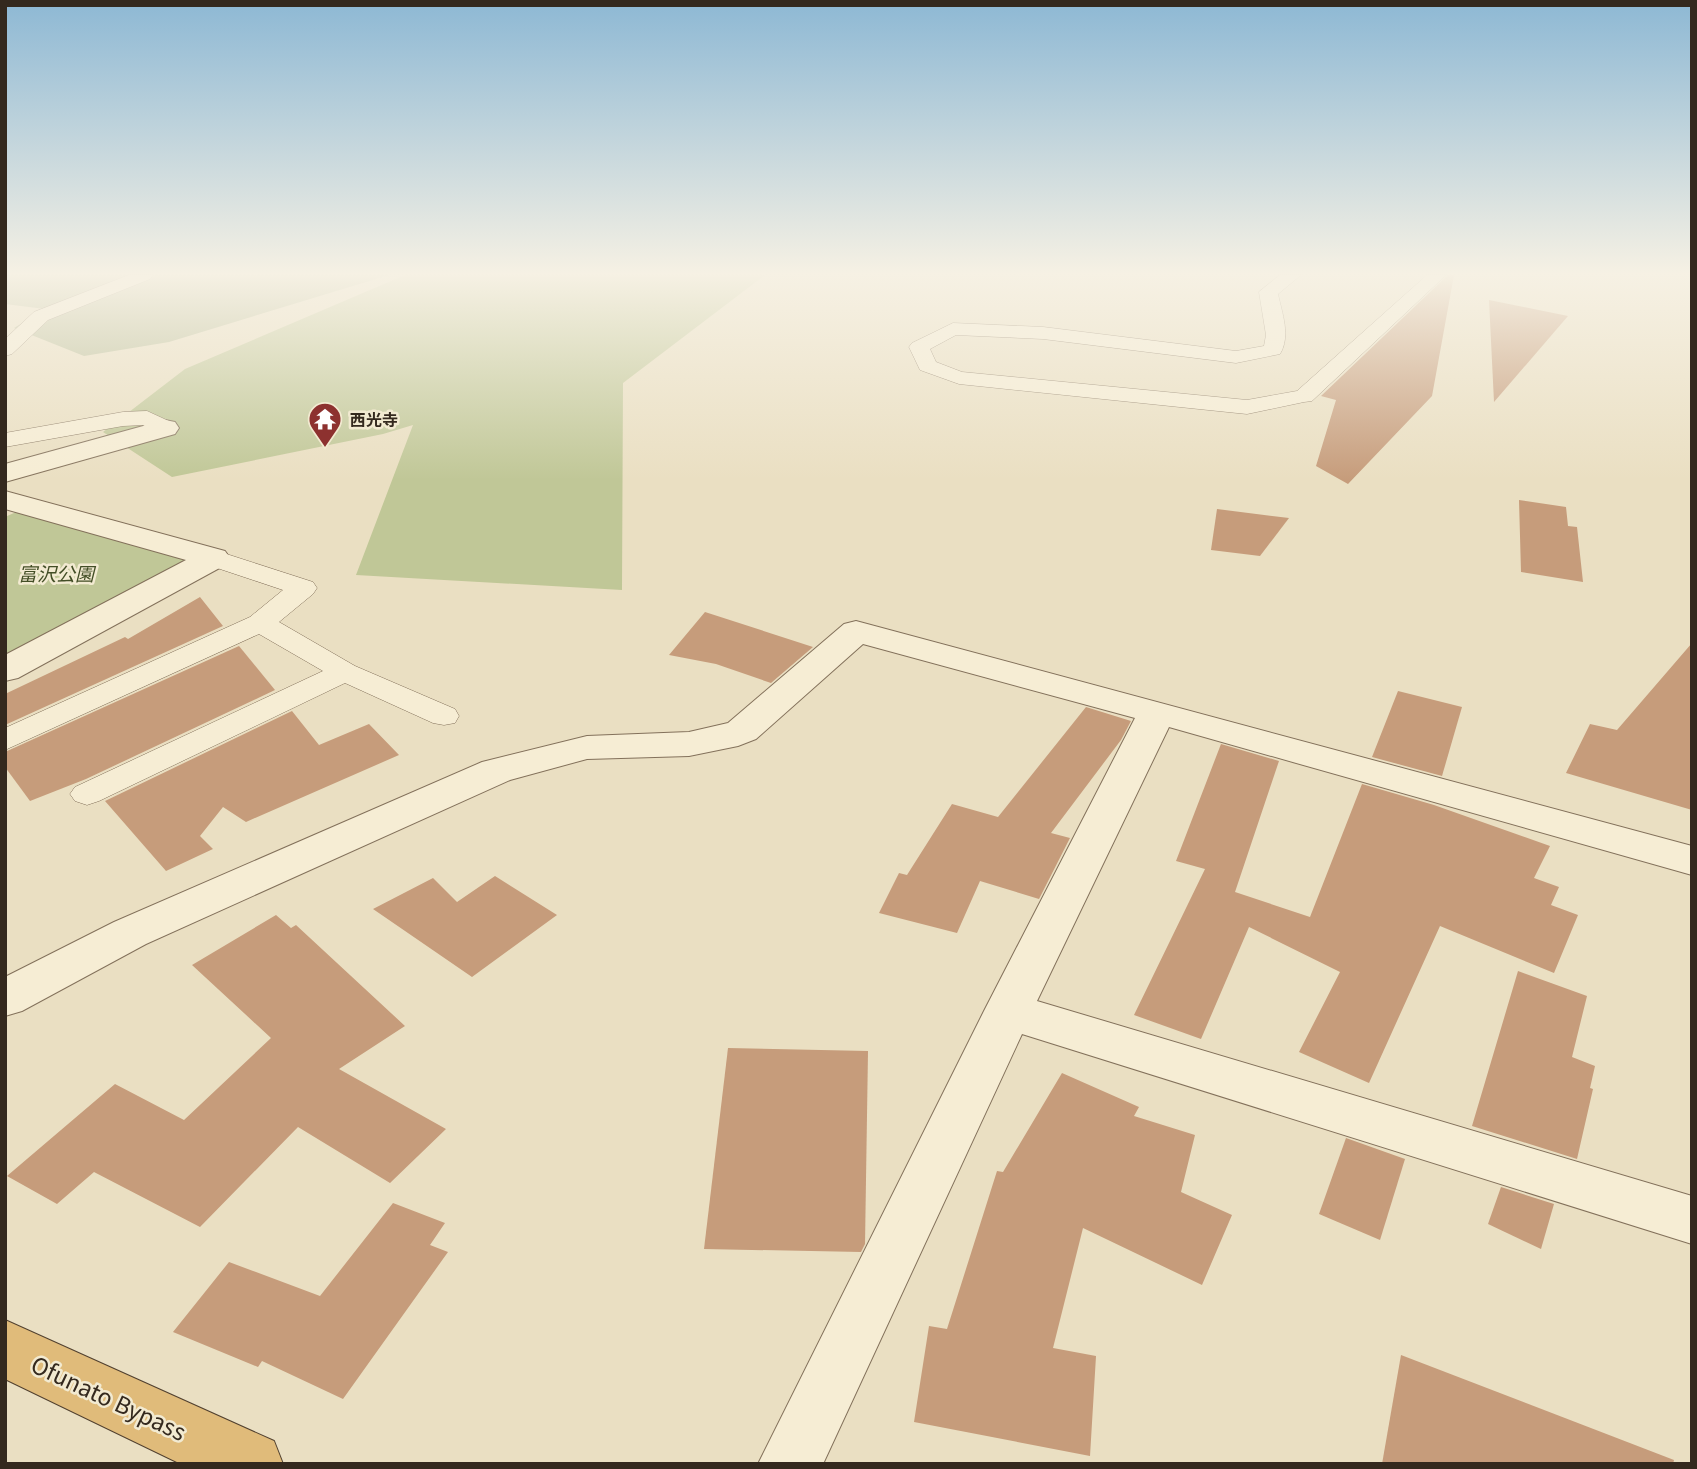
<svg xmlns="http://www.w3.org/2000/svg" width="1697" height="1469" font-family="Georgia,'Noto Sans JP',serif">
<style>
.green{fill:#c0c797}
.cemetery{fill:#b7bc96}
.building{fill:#c69c7b}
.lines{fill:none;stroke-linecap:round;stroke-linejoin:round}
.service-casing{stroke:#83715b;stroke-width:1}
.minor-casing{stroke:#83715b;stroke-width:2}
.trunk-casing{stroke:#51402f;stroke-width:2}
.service{fill:#f6edd4;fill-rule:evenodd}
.minor{fill:#f6edd4;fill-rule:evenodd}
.trunk{fill:#e0bb7a;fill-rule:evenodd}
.labels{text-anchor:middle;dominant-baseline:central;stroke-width:5;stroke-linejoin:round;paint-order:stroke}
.far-poi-label{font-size:16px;font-weight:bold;fill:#34291e;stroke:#f2ead1;text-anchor:start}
.park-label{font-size:19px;font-style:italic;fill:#434e26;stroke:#f2ead1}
.near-street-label{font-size:23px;fill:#34291e;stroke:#f2ead1}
</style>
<rect width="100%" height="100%" fill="#eadfc2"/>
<g class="green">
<polygon points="405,275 765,275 623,383 622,590 356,575 413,425 383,434 172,477 103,432 185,369"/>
<polygon points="25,508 190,560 5,658 5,517"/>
</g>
<polygon class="cemetery" points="5,275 389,275 169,342 84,356 14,328 45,309 5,304"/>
<g class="building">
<polygon points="1448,275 1454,275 1432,396 1348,484 1316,466 1336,400 1321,396"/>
<polygon points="1489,300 1568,316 1494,402"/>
<polygon points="1519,500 1566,507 1568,526 1577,527 1583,582 1521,572"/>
<polygon points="1217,509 1289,518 1260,556 1211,550"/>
<polygon points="200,597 223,626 5,725 5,694 125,637 128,639"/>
<polygon points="705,612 813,647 771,683 716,664 669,655"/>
<polygon points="1692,643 1692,810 1566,773 1590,724 1617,730"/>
<polygon points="239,646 275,690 86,779 30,801 5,767 5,752"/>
<polygon points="1398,691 1462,707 1442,776 1372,757"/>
<polygon points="1086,707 1131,721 1121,740 1051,833 1070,838 1039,899 980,881 957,933 879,913 899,873 907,875 952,804 998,817"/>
<polygon points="292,711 319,745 369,724 399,755 246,822 223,807 200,836 213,849 166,871 105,801"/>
<polygon points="1221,744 1279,761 1235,892 1310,917 1362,784 1434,805 1550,846 1534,878 1559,887 1551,905 1578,915 1554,973 1440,926 1369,1083 1299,1052 1340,972 1249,927 1201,1039 1134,1015 1205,869 1176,861"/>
<polygon points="495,876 557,915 472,977 373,909 433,878 457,902"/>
<polygon points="276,915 291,928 296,925 405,1026 339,1069 446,1129 390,1183 298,1127 200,1227 94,1172 57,1204 7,1176 115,1084 184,1120 271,1038 192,965"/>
<polygon points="1518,971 1587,996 1572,1057 1595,1066 1590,1088 1593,1089 1577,1159 1472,1126"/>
<polygon points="728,1048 868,1051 865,1244 861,1252 704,1249"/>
<polygon points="1062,1073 1139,1107 1134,1116 1195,1135 1181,1192 1232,1215 1202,1285 1083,1228 1053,1348 1096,1356 1090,1456 914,1422 929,1326 947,1329 997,1171 1003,1172"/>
<polygon points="1346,1138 1405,1159 1380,1240 1319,1214"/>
<polygon points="1501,1187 1554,1204 1541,1249 1488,1224"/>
<polygon points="393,1203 445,1223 430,1245 448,1252 343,1399 262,1361 258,1367 173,1332 229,1262 320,1296"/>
<polygon points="1401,1355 1674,1460 1673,1464 1382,1464"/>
</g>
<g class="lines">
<defs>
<g id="service">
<polygon points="129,275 153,275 150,279 48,320 12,354 5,356 5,339 34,312"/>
<path d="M1280 275H1301L1278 294C1282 313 1291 336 1280 354L1236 363 1043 339 956 335 930 349 936 362 962 372 1247 400 1297 391 1427 275H1446L1312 401 1304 402 1247 414 959 384 920 370 909 347 912 343 953 323 1043 327 1236 351 1264 346 1266 335 1259 292Z"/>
<polygon points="147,411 173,423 176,428 173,433 157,433 143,425 123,426 5,447 5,433 123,412"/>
<polygon points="214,550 313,582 317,588 313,594 279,622 355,666 455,709 459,716 455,723 444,725 433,723 345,683 99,801 87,805 75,801 70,794 75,787 323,671 259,634 5,750 5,728 250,617 283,590 205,564 201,558 205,552"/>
</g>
<g id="minor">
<polygon points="165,420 175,422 179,428 175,434 5,482 5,464"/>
<polygon points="5,491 225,551 230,558 225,565 18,678 5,681 5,655 186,560 5,509"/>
<polygon points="856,621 1692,846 1692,875 1169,727 1037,1001 1692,1196 1692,1244 1022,1034 823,1464 758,1464 984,1011 1135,718 863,644 756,739 738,746 689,756 587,759 510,780 146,944 22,1011 5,1016 5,977 114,922 482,762 587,736 689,732 728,723 844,624"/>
</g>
<polygon id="trunk" points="5,1320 274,1441 283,1464 181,1464 5,1379"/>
</defs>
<use href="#service" class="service-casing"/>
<use href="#minor" class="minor-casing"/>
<use href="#trunk" class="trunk-casing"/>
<use href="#service" class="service"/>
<use href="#minor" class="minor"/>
<use href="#trunk" class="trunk"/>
</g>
<linearGradient id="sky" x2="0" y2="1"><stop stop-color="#8db8d4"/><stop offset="0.57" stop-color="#f6f1e4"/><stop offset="1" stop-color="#f6f1e4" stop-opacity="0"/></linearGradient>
<rect width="1697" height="480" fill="url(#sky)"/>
<defs>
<symbol id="temple-pin" viewBox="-11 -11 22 30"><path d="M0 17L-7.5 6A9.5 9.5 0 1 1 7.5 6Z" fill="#8d312f" stroke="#f2ead1"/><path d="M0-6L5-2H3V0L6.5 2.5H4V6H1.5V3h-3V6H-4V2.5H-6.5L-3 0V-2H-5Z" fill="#fff"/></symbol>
</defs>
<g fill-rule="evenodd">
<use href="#temple-pin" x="306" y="400" width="38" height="52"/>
</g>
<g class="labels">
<g class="far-poi-label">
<text x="350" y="419">西光寺</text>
</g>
<g class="park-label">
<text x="56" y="572">富沢公園</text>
</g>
<g class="near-street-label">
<text transform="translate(109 1397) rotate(25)">Ofunato Bypass</text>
</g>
</g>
<rect width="1697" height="1469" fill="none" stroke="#34291e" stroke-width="14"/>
</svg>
